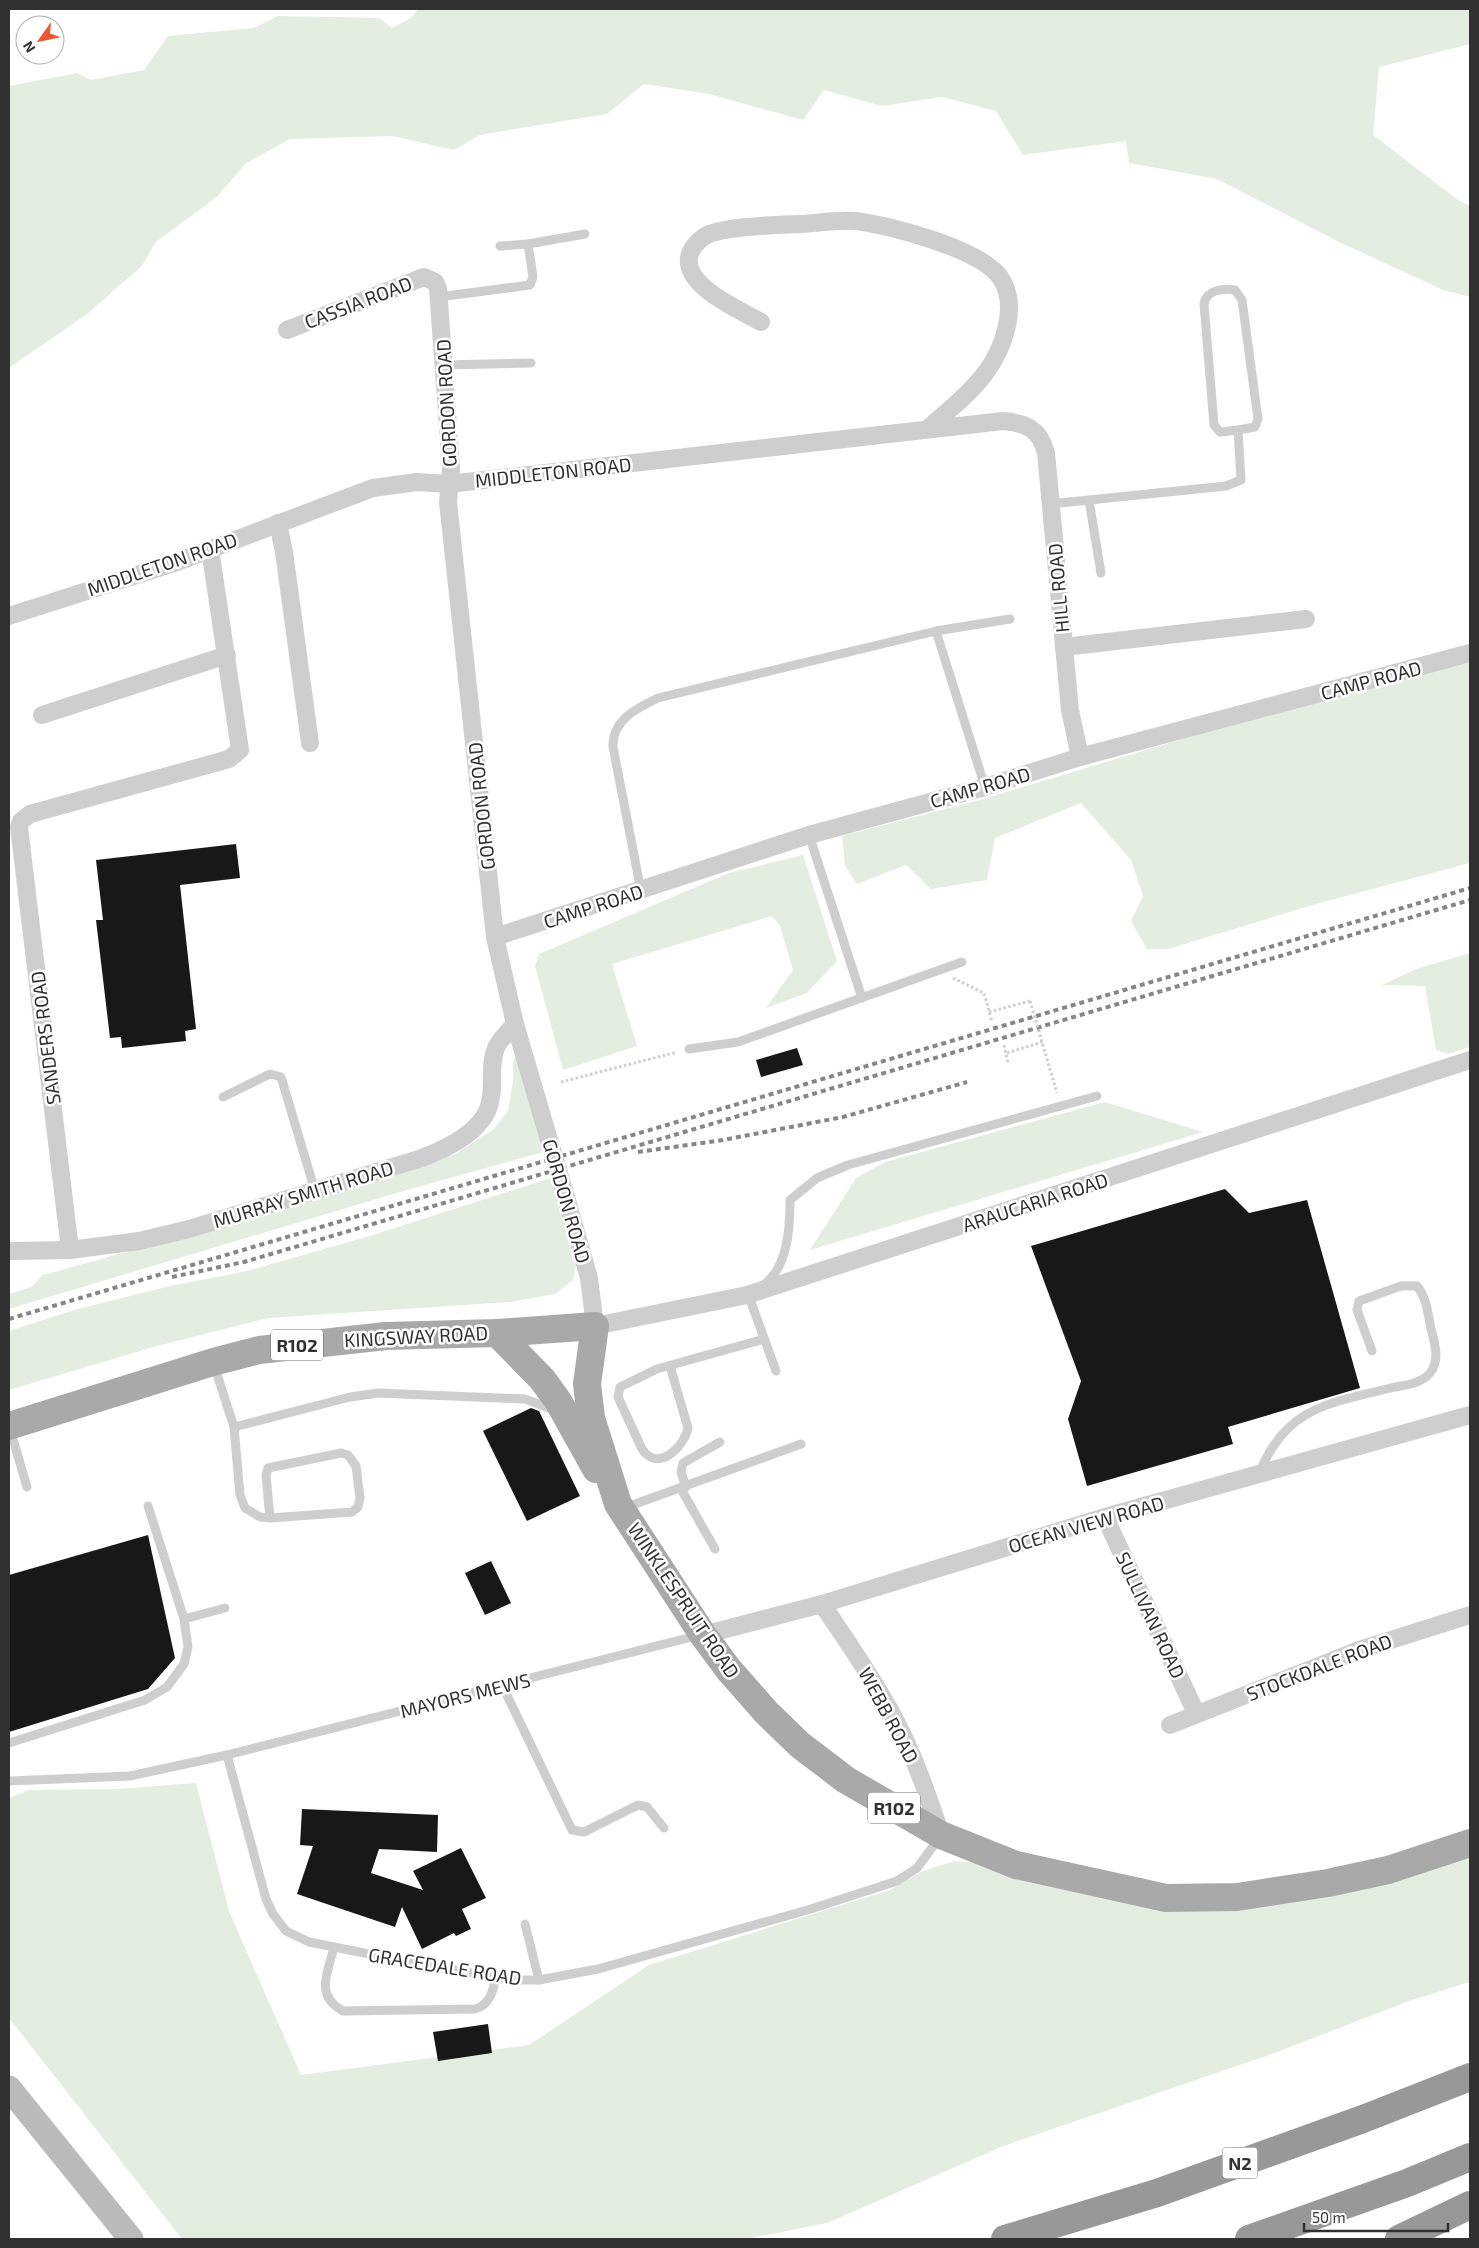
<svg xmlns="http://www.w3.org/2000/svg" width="1479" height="2248" font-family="'Exo 2',sans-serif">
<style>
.green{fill:#e3eee0}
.building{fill:#181818}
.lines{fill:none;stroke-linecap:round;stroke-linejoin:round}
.path{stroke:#cecece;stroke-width:3;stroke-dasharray:2.5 2.5;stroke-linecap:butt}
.service{stroke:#cecece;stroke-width:9}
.minor{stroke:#cecece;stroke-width:18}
.secondary{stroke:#bbb;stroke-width:25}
.primary{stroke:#a9a9a9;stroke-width:28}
.motorway{stroke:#989898;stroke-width:28}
.rail{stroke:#868686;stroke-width:4;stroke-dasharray:5 4;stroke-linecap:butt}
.path-bridge{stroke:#cecece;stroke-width:3;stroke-dasharray:2.5 2.5;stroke-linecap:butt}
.minor-bridge{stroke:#cecece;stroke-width:18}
.labels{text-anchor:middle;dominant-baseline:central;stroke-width:5;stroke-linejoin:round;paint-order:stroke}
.shield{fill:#fff;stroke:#6f6f6f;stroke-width:1}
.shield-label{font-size:18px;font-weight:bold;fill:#313131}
.street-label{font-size:19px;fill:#313131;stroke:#fff}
</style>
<rect width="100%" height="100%" fill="#fff"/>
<g class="green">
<polygon points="418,9 1470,9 1470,44 1379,67 1373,135 1458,200 1470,206 1470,297 1443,290 1339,242 1217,179 1129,163 1126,141 1023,155 996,111 942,97 882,106 824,90 803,120 709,94 644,84 607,114 480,135 454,150 392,136 290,139 245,164 217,197 156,242 142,266 87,314 9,368 9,86 77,73 91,80 144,70 168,36 254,28 278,16 379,18 392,28 411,18"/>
<polygon points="1470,662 1470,863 1316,904 1168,949 1147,949 1131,921 1143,896 1131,860 1081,803 995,838 987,880 931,889 906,865 857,884 845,866 842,836 983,799 1209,731"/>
<polygon points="803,855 837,961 807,993 766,1008 793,970 780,926 772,916 612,964 637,1046 563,1070 535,966 539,954 729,873"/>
<polygon points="1470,953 1470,1047 1448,1054 1436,1050 1425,986 1382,985 1416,969"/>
<polygon points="518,1054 547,1151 393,1194 9,1309 9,1294 31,1287 43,1275 235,1222 455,1154 494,1129 508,1110 513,1081 513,1061"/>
<polygon points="1105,1102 1203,1132 810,1250 856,1178 885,1162"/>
<polygon points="554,1177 577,1260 573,1280 555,1294 511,1302 268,1318 157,1346 9,1390 9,1331 74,1310 170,1286 247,1271 373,1235"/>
<polygon points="196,1783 229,1911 301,2075 529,2045 649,1965 890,1890 923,1871 955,1861 984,1863 1139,1901 1241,1910 1357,1890 1470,1852 1470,1982 1409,2001 1272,2054 1006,2145 827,2223 747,2239 182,2239 9,2018 9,1798 29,1790 118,1789"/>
</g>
<g class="building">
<polygon points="236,844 240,878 180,885 196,1029 185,1031 186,1041 122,1048 121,1037 110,1038 96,920 103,920 96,860"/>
<polygon points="797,1048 803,1065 761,1077 756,1060"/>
<polygon points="1225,1189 1249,1213 1307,1200 1360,1388 1228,1427 1233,1444 1087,1486 1068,1419 1081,1381 1031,1246"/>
<polygon points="531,1408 539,1411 580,1496 527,1521 483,1431"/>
<polygon points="148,1535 175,1658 148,1689 9,1732 9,1575"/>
<polygon points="491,1561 511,1603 485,1615 465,1573"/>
<polygon points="302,1809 438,1815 437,1852 379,1849 371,1873 423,1890 413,1871 461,1848 486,1898 462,1909 471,1929 456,1936 454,1933 422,1949 402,1907 395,1927 297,1894 313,1846 300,1845"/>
<polygon points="488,2024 492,2053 438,2061 433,2032"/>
</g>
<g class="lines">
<g class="path">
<polyline points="953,978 984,993 992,1022"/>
<polyline points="989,1012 1030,1001"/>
<polyline points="1004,1045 1008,1063"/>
<polyline points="1007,1053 1042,1042"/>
<polyline points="561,1082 677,1052"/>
</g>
<g class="service">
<polyline points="500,246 528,244 585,234"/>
<polyline points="439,297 530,285 533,277 528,244"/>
<polyline points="443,365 531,363"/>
<polyline points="1089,500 1101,573"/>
<path d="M1050 504 1226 486 1241 480 1238 430 1220 432 1214 425 1204 304C1206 290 1223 288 1235 290L1242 300 1258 419 1255 427 1238 430"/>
<polyline points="936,631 985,787"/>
<polyline points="809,835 862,998"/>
<path d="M641 891 613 747C612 720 637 708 658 698L936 631 1010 619"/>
<polyline points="689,1049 738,1042 962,962"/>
<polyline points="223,1097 270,1074 281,1077 315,1191"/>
<path d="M762 1286C788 1269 790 1228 790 1200L817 1178 848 1165 1097 1096"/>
<polyline points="748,1294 776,1371"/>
<polyline points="214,1365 234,1427 240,1495 245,1508 260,1517 270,1518 352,1512 358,1507 360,1498 356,1466 348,1455 341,1453 268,1468 266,1475 270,1518"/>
<path d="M670 1366 688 1428C684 1447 658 1473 642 1449L618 1397 620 1387 657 1369 764 1339"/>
<polyline points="234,1427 350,1397 379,1393 525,1399 554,1410"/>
<polyline points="10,1429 27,1487"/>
<path d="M1259 1474C1286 1405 1332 1403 1395 1387 1407 1385 1422 1383 1430 1373 1440 1361 1435 1343 1431 1329 1428 1315 1427 1298 1417 1286H1401L1359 1301 1357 1310 1372 1351"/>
<polyline points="686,1487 681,1472 683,1463 720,1442"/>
<polyline points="681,1489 715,1549"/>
<polyline points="624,1508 801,1444"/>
<polyline points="184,1619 225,1608"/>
<polyline points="502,1685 572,1830 584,1832 638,1805 647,1807 664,1828"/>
<polyline points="9,1743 145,1700 167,1687 184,1664 188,1647 184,1619 148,1506"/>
<polyline points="227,1755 266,1899 273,1914 286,1931 309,1942 429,1966 516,1980 539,1980 598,1969 811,1909 897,1881 917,1868 940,1837"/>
<polyline points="9,1781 130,1776 227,1755 700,1635"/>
<polyline points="525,1924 539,1980"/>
<path d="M334 1947C328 1973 314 1995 343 2011L475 2009C490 2005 493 1991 496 1977"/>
</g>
<g class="minor">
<path d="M761 322C740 310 685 287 689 258 690 249 699 239 707 235 727 226 777 225 801 224 818 223 836 220 854 221 887 224 980 249 1000 277 1020 306 1003 350 984 375 967 396 946 413 926 430"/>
<polyline points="287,330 424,277 435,282 438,288 451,469 448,502 495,937 515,1024 547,1133"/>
<polyline points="278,523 284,552 310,743"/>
<path d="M9 616 174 563 373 488 417 482 449 484 1003 421C1026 423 1040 429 1046 453L1070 710 1080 757"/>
<polyline points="1064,647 1306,619"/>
<polyline points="42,715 227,655"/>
<polyline points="495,937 809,835 985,787 1080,757 1470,653"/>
<polyline points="564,1190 589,1278 595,1326 747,1295 1470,1060"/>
<polyline points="70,1250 19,827 21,821 30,814 229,759 240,750 210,549"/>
<path d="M9 1251 70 1250 139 1241 189 1229 422 1158C445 1149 478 1134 488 1109 496 1089 488 1067 496 1048 500 1039 509 1031 515 1024"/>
<polyline points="1105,1517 1196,1713"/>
<path d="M822 1604C846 1640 871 1675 892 1714 913 1752 927 1793 941 1835"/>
<polyline points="703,1635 822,1604 1105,1517 1470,1415"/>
<polyline points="1170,1725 1359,1650 1470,1615"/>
</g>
<polyline class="secondary" points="9,2088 131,2239"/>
<g class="primary">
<polyline points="497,1333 542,1379 558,1401 596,1469"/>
<polyline points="9,1426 213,1362 259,1350 386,1336 497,1333 595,1326 587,1384 591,1418 618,1504 703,1635 729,1670 766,1712 800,1745 846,1780 941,1835 1016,1865 1166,1898 1237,1897 1328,1883 1388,1870 1470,1843"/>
</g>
<g class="motorway">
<polyline points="1005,2239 1157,2193 1363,2119 1470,2077"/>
<polyline points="1249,2239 1407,2183 1470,2157"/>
<polyline points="1399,2239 1470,2205"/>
</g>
<g class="rail">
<polyline points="638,1152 723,1140 843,1117 967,1082"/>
<polyline points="172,1277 244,1262 1470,900"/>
<polyline points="9,1319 1470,888"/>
</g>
<polyline class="path-bridge" points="1030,1001 1057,1093"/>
<polyline class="minor-bridge" points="547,1133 564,1190"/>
</g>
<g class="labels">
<g class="shield">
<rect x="271" y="1329.5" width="52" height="31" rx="4"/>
<rect x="868" y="1792.5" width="52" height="31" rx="4"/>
<rect x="1222.5" y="2147.5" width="35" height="31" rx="4"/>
</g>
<g class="shield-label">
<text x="297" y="1345">R102</text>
<text x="894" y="1808">R102</text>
<text x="1240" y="2163">N2</text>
</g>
<g class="street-label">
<text transform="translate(358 302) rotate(-21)">CASSIA ROAD</text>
<text transform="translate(446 403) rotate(-93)">GORDON ROAD</text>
<text transform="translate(553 472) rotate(-6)">MIDDLETON ROAD</text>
<text transform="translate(162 564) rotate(-19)">MIDDLETON ROAD</text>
<text transform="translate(1058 588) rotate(-95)">HILL ROAD</text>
<text transform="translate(1371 680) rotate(-15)">CAMP ROAD</text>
<text transform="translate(980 787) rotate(-16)">CAMP ROAD</text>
<text transform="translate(481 806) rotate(-96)">GORDON ROAD</text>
<text transform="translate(593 906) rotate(-18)">CAMP ROAD</text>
<text transform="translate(45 1038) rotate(-97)">SANDERS ROAD</text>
<text transform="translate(303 1194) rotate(-17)">MURRAY SMITH ROAD</text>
<text transform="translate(567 1201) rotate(74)">GORDON ROAD</text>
<text transform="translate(1035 1202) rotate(-18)">ARAUCARIA ROAD</text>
<text transform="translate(416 1336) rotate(-3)">KINGSWAY ROAD</text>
<text transform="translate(1086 1524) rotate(-16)">OCEAN VIEW ROAD</text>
<text transform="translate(684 1600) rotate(56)">WINKLESPRUIT ROAD</text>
<text transform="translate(1151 1615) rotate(65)">SULLIVAN ROAD</text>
<text transform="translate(1319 1667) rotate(-21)">STOCKDALE ROAD</text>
<text transform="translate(465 1695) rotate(-14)">MAYORS MEWS</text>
<text transform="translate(889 1715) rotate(62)">WEBB ROAD</text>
<text transform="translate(445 1966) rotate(9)">GRACEDALE ROAD</text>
</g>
</g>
<rect width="1479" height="2248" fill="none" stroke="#313131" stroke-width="20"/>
<g transform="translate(40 40) rotate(237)"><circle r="24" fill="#ffffff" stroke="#adadad"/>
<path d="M0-4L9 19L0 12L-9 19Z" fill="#e85934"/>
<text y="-8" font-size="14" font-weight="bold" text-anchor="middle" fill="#313131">N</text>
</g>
<path d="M1304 2223v8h144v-8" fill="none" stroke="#313131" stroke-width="2.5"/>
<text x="1312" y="2223" font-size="15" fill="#313131" stroke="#ffffff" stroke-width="4" paint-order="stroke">50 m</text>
</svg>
